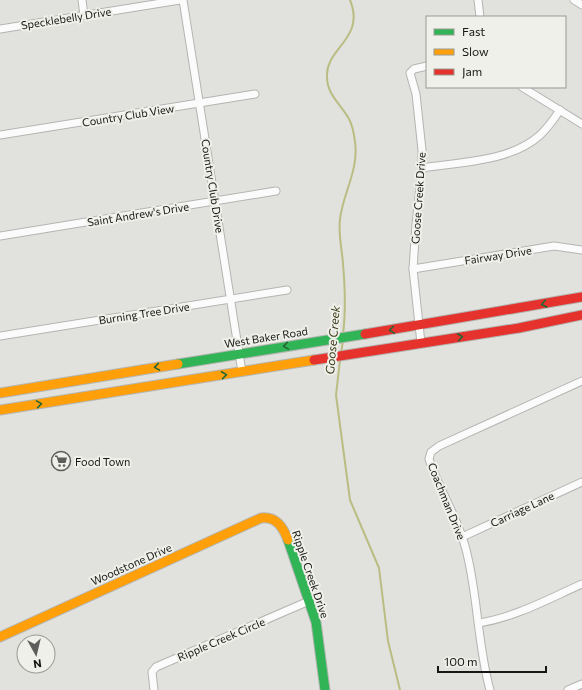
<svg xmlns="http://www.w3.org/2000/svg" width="582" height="690" font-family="Commissioner,sans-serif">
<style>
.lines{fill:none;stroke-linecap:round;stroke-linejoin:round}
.stream{stroke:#babd82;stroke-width:2}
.street-casing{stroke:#b4b5b2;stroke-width:9}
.fast-casing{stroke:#b4b5b2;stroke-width:11}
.slow-casing{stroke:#b4b5b2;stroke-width:11}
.jam-casing{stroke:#b4b5b2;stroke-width:11}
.street{stroke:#fafbfa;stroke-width:7}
.fast{stroke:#30b455;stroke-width:9}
.slow{stroke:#ff9f0a;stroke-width:9}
.jam{stroke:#e5322d;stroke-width:9}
.oneway{stroke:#236534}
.labels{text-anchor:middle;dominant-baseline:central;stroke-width:4;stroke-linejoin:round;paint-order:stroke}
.street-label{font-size:11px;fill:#161614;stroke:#f0f0ea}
.poi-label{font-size:11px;fill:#161614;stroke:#f0f0ea;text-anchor:start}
.water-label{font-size:12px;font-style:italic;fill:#3a3b18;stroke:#f0f0ea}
</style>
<rect width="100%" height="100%" fill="#e1e2de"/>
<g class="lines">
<g class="stream">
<path d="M343 334C346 311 345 287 343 264 342 249 338 234 340 219 343 193 359 170 355 142 354 134 353 126 349 119 341 104 327 95 327 77 325 48 366 39 350 0"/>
<polyline points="341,354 343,340"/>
<polyline points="340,360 336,395 350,500 379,568 388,641 400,690"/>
</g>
<defs>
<g id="street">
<polyline points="82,0 84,15"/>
<polyline points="183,0 242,372"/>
<polyline points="478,0 480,17"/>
<polyline points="574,0 582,5"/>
<polyline points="0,29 180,0"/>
<polyline points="522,87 582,124"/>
<polyline points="0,135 255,94"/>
<path d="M422 168C460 162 509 162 539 136 548 128 554 119 560 110"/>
<polyline points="0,236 276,191"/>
<polyline points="413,269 554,246 582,250"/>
<polyline points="0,336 287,290"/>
<polyline points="421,343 413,269 416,224 422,168 422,150 416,94 410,73 414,69 427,66"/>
<polyline points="462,537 582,482"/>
<path d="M479 623C516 617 548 599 582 584"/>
<polyline points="154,690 152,672 156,667 309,601"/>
<path d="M490 690C478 647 478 601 468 558 461 523 440 492 429 459L431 452 439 446 582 381"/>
<polyline points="568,690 582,684"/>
</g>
<g id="fast">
<polyline points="178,364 365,334"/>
<polyline points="288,540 316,622 325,690"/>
</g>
<g id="slow">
<polyline points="0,393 178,364"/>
<polyline points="0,410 314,360"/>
<path d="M0 637 261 518C276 516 283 527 288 540"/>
</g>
<g id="jam">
<polyline points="365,334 582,297"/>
<polyline points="314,360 519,328 582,315"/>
</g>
</defs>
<use href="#street" class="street-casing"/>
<use href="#fast" class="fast-casing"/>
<use href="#slow" class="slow-casing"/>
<use href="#jam" class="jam-casing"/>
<use href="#street" class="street"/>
<use href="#fast" class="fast"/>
<use href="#slow" class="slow"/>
<use href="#jam" class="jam"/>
</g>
<defs><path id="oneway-chevron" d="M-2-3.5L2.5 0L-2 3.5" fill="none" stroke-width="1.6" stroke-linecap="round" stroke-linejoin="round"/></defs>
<g class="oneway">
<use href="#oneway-chevron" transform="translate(544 304) rotate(169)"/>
<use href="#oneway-chevron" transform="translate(392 330) rotate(171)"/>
<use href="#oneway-chevron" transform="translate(460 337) rotate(-8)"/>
<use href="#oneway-chevron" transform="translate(286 346) rotate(171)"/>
<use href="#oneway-chevron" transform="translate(157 367) rotate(171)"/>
<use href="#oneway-chevron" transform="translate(224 375) rotate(-8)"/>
<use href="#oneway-chevron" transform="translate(39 404) rotate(-9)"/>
</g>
<defs>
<symbol id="supermarket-ring" viewBox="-11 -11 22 22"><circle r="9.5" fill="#f0f0ea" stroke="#5d5d5b" stroke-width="1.5"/><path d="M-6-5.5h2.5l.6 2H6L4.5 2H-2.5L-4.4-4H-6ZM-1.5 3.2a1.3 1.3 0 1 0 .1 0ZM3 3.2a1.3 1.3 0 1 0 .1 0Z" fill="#5d5d5b"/></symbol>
</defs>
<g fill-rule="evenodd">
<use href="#supermarket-ring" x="50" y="450" width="22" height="22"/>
</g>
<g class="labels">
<g class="street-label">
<text transform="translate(66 18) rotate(-9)">Specklebelly Drive</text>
<text transform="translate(128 115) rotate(-9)">Country Club View</text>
<text transform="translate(213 186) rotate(81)">Country Club Drive</text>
<text transform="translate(418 198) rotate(-86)">Goose Creek Drive</text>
<text transform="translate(138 214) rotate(-9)">Saint Andrew's Drive</text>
<text transform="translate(498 255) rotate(-9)">Fairway Drive</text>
<text transform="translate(144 313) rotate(-9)">Burning Tree Drive</text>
<text transform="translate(266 337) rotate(-9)">West Baker Road</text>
<text transform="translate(447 501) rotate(68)">Coachman Drive</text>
<text transform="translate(522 509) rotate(-25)">Carriage Lane</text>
<text transform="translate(131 564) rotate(-24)">Woodstone Drive</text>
<text transform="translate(311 574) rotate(71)">Ripple Creek Drive</text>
<text transform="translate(221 639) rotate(-23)">Ripple Creek Circle</text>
</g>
<g class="poi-label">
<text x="75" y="461">Food Town</text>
</g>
<g class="water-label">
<text transform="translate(332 340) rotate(-85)">Goose Creek</text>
</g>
</g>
<rect x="426" y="16" width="140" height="72" fill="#f0f0ea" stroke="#999994"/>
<rect x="434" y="29" width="20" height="6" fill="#30b455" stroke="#999994"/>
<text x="462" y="36" font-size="12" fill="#161614">Fast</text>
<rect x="434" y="49" width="20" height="6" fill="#ff9f0a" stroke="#999994"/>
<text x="462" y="56" font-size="12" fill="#161614">Slow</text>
<rect x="434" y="69" width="20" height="6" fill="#e5322d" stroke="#999994"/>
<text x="462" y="76" font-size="12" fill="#161614">Jam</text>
<g transform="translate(36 654) rotate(172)"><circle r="19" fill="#f0f0ea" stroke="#999994"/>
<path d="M0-3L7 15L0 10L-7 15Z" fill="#5d5d5b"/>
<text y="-6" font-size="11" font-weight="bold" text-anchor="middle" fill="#161614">N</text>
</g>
<path d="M438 666v6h108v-6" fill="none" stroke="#161614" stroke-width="2"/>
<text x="444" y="666" font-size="12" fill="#161614" stroke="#f0f0ea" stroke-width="3" paint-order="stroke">100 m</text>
</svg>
